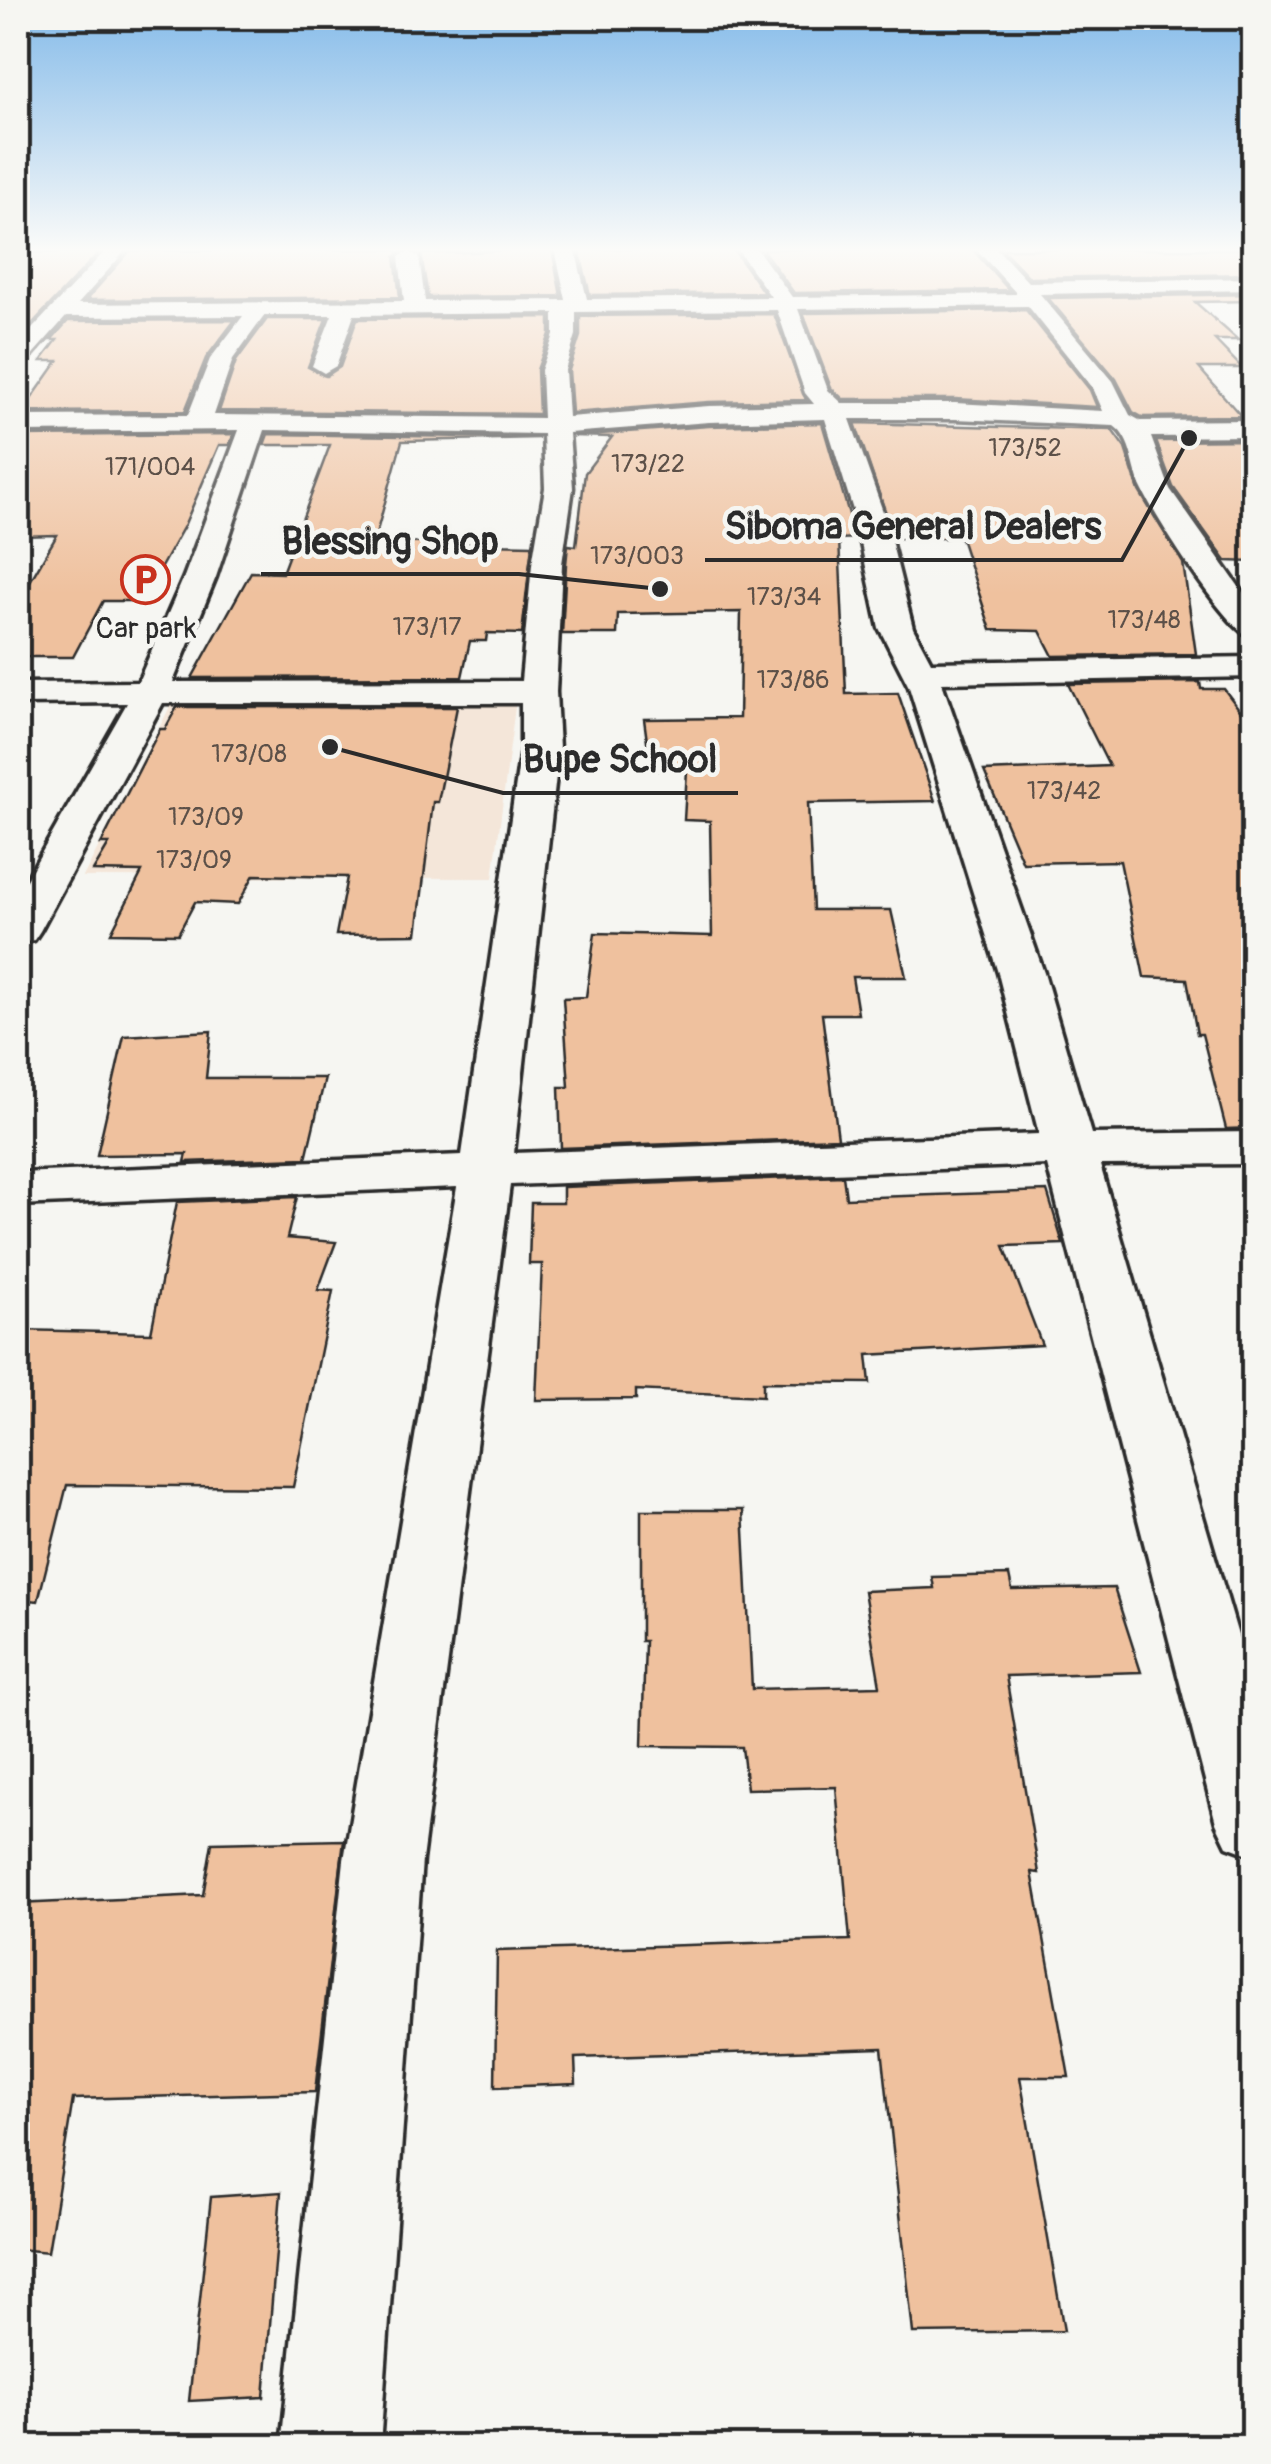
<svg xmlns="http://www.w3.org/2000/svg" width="1271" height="2464" font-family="Pangolin,sans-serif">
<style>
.built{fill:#f4e6d9}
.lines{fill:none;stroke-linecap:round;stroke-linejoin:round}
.stream{fill:#65869e;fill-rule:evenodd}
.building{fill:#efc19e;stroke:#2b2b2b;stroke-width:2.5}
.minor-casing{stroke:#2b2b2b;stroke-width:7}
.minor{fill:#f6f6f2;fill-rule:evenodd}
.labels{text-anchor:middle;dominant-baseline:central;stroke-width:9;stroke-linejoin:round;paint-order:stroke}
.far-number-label{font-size:25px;fill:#5c5048}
.far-poi-label{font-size:30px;fill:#2b2b2b;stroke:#f6f6f2}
.leader{fill:none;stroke:#2b2b2b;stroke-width:4}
.callout-dot{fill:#2b2b2b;stroke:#f6f6f2;stroke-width:4}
.callout-label{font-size:38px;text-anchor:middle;font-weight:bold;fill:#2b2b2b;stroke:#f6f6f2;stroke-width:9;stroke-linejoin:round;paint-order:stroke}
</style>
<rect width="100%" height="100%" fill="#f6f6f2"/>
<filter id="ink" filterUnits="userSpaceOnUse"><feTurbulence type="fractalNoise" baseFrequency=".01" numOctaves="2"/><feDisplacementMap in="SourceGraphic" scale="20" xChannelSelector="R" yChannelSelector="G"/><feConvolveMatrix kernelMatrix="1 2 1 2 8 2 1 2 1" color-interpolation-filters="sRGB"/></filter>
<g filter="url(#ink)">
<polygon class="built" points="179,689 517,691 493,878 83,877"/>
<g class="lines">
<g class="stream">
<polygon points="447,249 486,249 369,255 373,253"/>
<polygon points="971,249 978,249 1016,299 1010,299"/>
</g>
</g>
<g class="building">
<polygon points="395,249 399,253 395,257 400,297 86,300 130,251"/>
<polygon points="541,249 552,249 561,296 428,297 421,254"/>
<polygon points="579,249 733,249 764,293 590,295"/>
<polygon points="762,249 972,249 1009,290 794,293"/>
<polygon points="1002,249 1254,249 1254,274 1030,278"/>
<polygon points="100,251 18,339 18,253"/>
<polygon points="1254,294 1254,301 1195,302 1238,340 1215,340 1242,368 1199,368 1241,416 1142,417 1133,412 1116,379 1048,298"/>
<polygon points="1026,310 1090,390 1097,407 955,399 843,399 831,388 803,313"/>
<polygon points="774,314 806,400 709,402 572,413 569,370 580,336 580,316"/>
<polygon points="550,317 550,334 537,370 539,414 219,411 236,361 267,319 326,319 308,367 326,376 340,367 357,319"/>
<polygon points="235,320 206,358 185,411 22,412 58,361 41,361 57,340 51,340 68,321"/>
<polygon points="822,423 856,538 839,539 846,694 898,693 935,801 808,803 813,910 891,910 906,977 852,977 858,1014 822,1014 838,1138 561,1148 559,1087 569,1087 563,998 586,997 595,933 712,936 710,821 684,820 687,770 651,771 644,719 739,718 741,612 618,614 617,634 562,634 566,564 568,545 576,546 585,473 612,437 573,436 709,426"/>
<polygon points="855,423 1112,430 1125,448 1139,491 1183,563 1196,654 1053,656 1040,631 991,630 961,538 894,538"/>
<polygon points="234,434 229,445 219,445 184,526 142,601 103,601 73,657 18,657 18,602 57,535 18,536 18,436"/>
<polygon points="268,434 539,438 402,441 374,542 532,545 522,634 487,633 486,641 470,641 462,677 192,678 251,572 282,573 330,445 264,445"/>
<polygon points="1254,440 1254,562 1226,561 1173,487 1156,441"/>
<polygon points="1200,682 1201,689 1224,689 1254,729 1254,1128 1226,1129 1202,1034 1197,1034 1187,979 1144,977 1120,861 1023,863 984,771 1109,766 1068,684"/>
<polygon points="177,707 457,707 438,802 433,802 417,934 336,935 347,877 254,875 238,904 195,902 178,934 111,933 142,872 93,871 109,844 101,844 160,729 165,729"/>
<polygon points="211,1031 206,1078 325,1078 306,1158 185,1162 187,1154 97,1155 124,1036"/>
<polygon points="843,1176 846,1198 1047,1191 1063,1244 1004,1246 1042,1345 867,1355 870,1383 763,1382 763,1396 636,1390 636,1399 536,1400 542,1264 529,1264 531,1203 563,1203 563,1187"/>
<polygon points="297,1197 287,1238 336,1242 318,1290 333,1291 293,1487 67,1485 38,1601 18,1599 18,1330 151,1333 177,1202"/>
<polygon points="641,1510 743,1510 752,1689 880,1686 864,1591 934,1588 932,1577 1009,1575 1012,1590 1114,1588 1141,1672 1006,1676 1039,1873 1032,1872 1069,2077 1020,2077 1064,2331 913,2333 882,2048 575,2058 576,2084 495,2087 497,1951 850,1940 836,1787 747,1789 742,1747 642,1746 645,1641 641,1641"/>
<polygon points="344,1840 315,2092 73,2099 48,2252 18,2249 18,1904 203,1895 212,1843"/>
<polygon points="281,2192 264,2397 189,2401 211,2197"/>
</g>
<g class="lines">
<defs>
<path id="minor" d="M107 249H127L78 304 404 301 399 257 409 251 419 257 425 301 566 300 555 249H575L587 299 771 297 737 249H757L792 297 1017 294 976 249H997L1028 282 1254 278V290L1040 294 1113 381 1130 415 1141 421 1254 420V436L1151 437 1170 489 1254 608V639C1227 632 1156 518 1142 489 1132 469 1133 439 1114 426L955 419H850L886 520 913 628 931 662 1254 657V677L942 683 1044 973 1091 1134 1254 1132V1164L1100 1165 1254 1690V1856L1227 1846 1216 1823 1047 1165 510 1185 422 1860 380 2446H281L344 1860 457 1187 18 1205V1173L462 1155 521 749V703H163L40 931 34 940 18 944V894L127 703 18 704V683L138 682 184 577 239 430 18 432V416L188 415 210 359 243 316 66 317 26 362 18 364V344ZM1028 306 1093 388 1103 411 955 403H842L828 390 798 309ZM777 310 805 393 814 404 709 406 568 417 565 370 576 335V312ZM554 313V335L541 370 543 418 214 415 233 359 265 315H332L312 366 324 373 336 366 354 315ZM825 419 856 520 879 628 909 687 998 973 1039 1134 514 1153 559 749 556 692 562 564 573 488 569 433 709 422ZM265 430 543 434 545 488 532 564 521 681 173 682 216 577Z"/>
</defs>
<use href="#minor" class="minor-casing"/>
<use href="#minor" class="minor"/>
</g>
</g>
<linearGradient id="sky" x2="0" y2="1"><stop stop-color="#83bae9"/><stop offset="0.42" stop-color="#fbfbf9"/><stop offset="1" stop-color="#fbfbf9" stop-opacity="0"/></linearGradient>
<rect width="1271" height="594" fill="url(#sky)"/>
<defs>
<symbol id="parking-ring" viewBox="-11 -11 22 22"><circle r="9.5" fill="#f6f6f2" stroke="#c8321e" stroke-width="1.5"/><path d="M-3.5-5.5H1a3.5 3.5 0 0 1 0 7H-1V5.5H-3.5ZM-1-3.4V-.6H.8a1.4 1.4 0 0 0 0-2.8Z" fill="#c8321e"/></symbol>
</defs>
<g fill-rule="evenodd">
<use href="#parking-ring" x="118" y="552" width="55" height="55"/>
</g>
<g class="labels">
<g class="far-number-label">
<text x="1025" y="448">173/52</text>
<text x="648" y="464">173/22</text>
<text x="150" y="467">171/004</text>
<text x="637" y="556">173/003</text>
<text x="784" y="597">173/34</text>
<text x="1144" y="620">173/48</text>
<text x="427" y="627">173/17</text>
<text x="793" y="680">173/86</text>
<text x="249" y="754">173/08</text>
<text x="1064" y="791">173/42</text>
<text x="206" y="817">173/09</text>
<text x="194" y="860">173/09</text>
</g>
<g class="far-poi-label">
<text x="146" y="628">Car park</text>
</g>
</g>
<path class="leader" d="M1189 438L1122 560H705M660 589L519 574H261M330 747L503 793H738"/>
<g class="callout-dot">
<circle cx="1189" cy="438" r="10"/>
<circle cx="660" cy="589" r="10"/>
<circle cx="330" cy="747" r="10"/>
</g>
<g class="callout-label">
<text x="913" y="539">Siboma General Dealers</text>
<text x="390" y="554">Blessing Shop</text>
<text x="620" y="772">Bupe School</text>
</g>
<rect width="1271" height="2464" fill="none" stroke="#f6f6f2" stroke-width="60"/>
<rect x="30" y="30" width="1211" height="2404" fill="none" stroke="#2b2b2b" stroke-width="4" filter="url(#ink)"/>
</svg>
